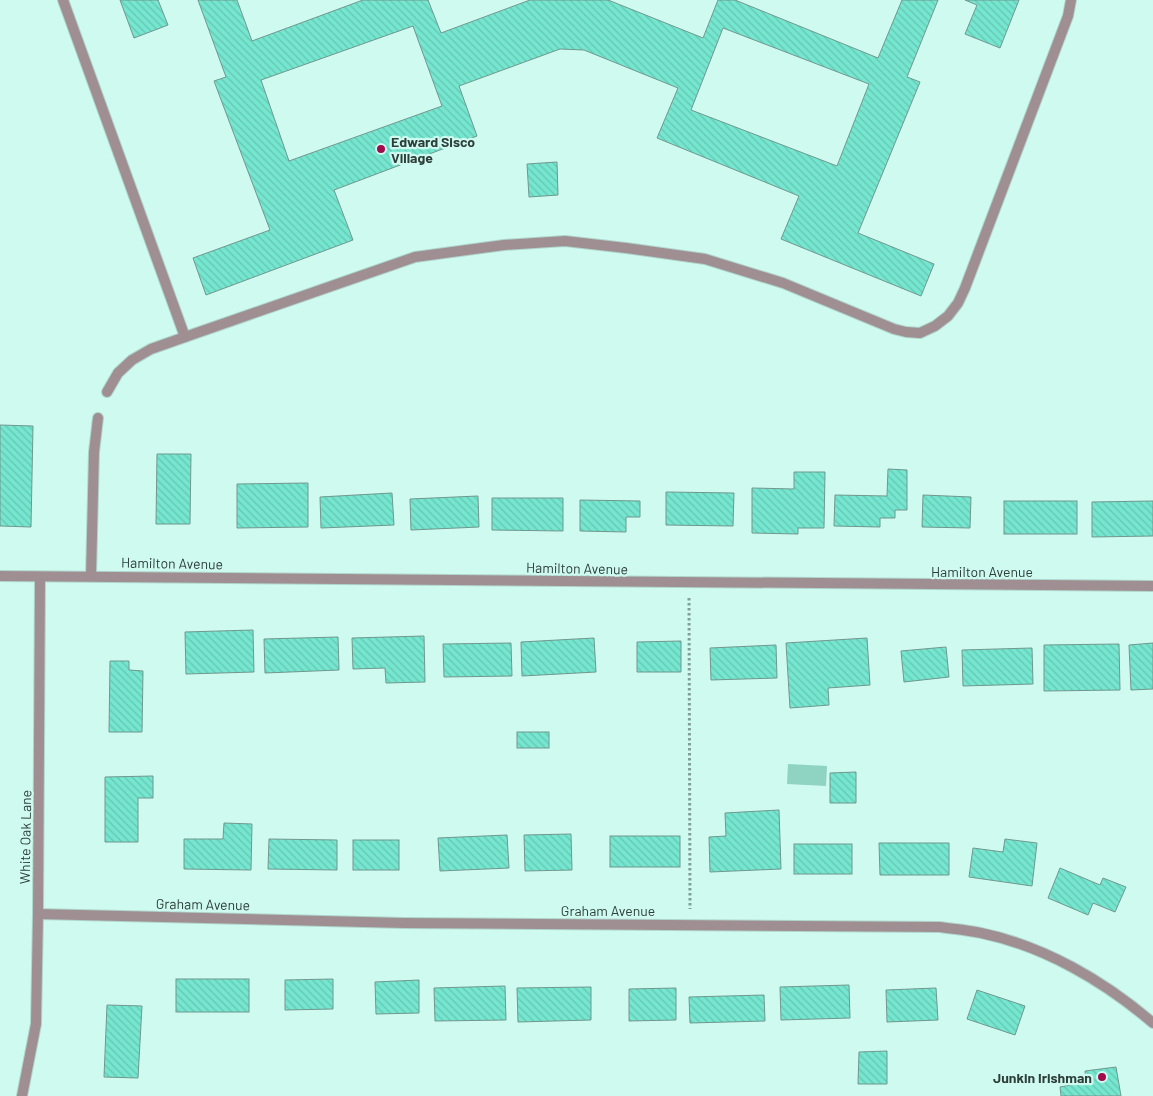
<svg xmlns="http://www.w3.org/2000/svg" width="1153" height="1096" font-family="Barlow,sans-serif">
<style>
.garden{fill:#8fd3c3}
.building{fill:url(#building-back-hatch);stroke:#70988e;fill-rule:evenodd}
.lines{fill:none;stroke-linecap:round;stroke-linejoin:round}
.service-casing{stroke:#afd5cc;stroke-width:12}
.minor-casing{stroke:#afd5cc;stroke-width:12}
.path{stroke:#819f98;stroke-width:3;stroke-dasharray:2.5 2.5;stroke-linecap:butt}
.service{stroke:#a08f92;stroke-width:10}
.minor{stroke:#a08f92;stroke-width:10}
.poi-dot{fill:#a10a4c;stroke:#cffaf0;stroke-width:2}
.labels{text-anchor:middle;dominant-baseline:central;stroke-width:4.5;stroke-linejoin:round;paint-order:stroke}
.poi-label{font-size:14px;font-weight:bold;fill:#2e3f3b;stroke:#cffaf0;text-anchor:start}
.street-label{font-size:14px;fill:#2e3f3b;stroke:#cffaf0}
</style>
<defs>
<pattern id="building-back-hatch" width="6" height="6" patternUnits="userSpaceOnUse" patternTransform="scale(1.25)"><rect width="6" height="6" fill="#75e6cf"/><path d="M-1 5l2 2M0 0l6 6M5-1l2 2" fill="none" stroke="#66c6b3"/></pattern>
</defs>
<rect width="100%" height="100%" fill="#cffaf0"/>
<polygon class="garden" points="788,764 827,766 826,786 787,784"/>
<g class="building">
<polygon points="120,0 158,0 168,25 134,38"/>
<path d="M198 0H237L252 41 363 0H428L441 33 530 0H608L703 38 718 0H735L878 58 902 0H938L907 77 920 82 858 233 934 264 921 296 781 239 799 196 657 138 678 88 584 50 560 49 459 86 477 136 334 190 353 240 206 295 193 258 270 230 214 81 226 77ZM413 26 442 106 289 161 261 80ZM723 28 869 84 837 166 691 110Z"/>
<polygon points="965,0 1019,0 1000,48 965,34 977,5"/>
<polygon points="557,162 558,195 529,197 527,164"/>
<polygon points="0,425 33,426 31,527 0,526"/>
<polygon points="157,454 191,454 190,524 156,524"/>
<polygon points="888,469 907,470 907,510 895,510 895,518 880,518 880,527 834,526 835,495 887,496"/>
<polygon points="794,472 825,472 824,528 798,528 798,534 752,533 752,488 794,489"/>
<polygon points="308,483 308,527 237,528 237,484"/>
<polygon points="666,492 734,493 733,526 666,525"/>
<polygon points="392,493 394,525 321,528 320,497"/>
<polygon points="923,495 971,497 970,528 922,527"/>
<polygon points="478,496 479,527 411,530 410,499"/>
<polygon points="492,498 563,498 563,531 492,530"/>
<polygon points="580,500 640,501 640,517 626,517 626,532 580,531"/>
<rect x="1004" y="501" width="73" height="33"/>
<polygon points="1153,501 1153,536 1092,537 1092,502"/>
<polygon points="253,630 254,672 186,674 185,632"/>
<polygon points="424,636 425,682 386,683 385,668 353,669 352,638"/>
<polygon points="338,637 339,670 265,673 264,639"/>
<polygon points="594,638 596,672 522,676 521,642"/>
<polygon points="867,638 870,685 828,688 829,705 790,708 786,643"/>
<polygon points="681,641 681,672 637,672 637,642"/>
<polygon points="511,643 512,676 444,677 443,644"/>
<polygon points="1153,643 1153,689 1131,690 1129,645"/>
<polygon points="1119,644 1120,690 1044,691 1044,645"/>
<polygon points="776,645 777,678 711,680 710,648"/>
<polygon points="946,647 949,677 904,682 901,651"/>
<polygon points="1032,648 1033,684 963,686 962,650"/>
<polygon points="110,661 129,661 129,670 143,671 142,732 109,732"/>
<rect x="517" y="732" width="32" height="16"/>
<polygon points="856,772 856,803 830,803 830,773"/>
<polygon points="153,776 153,798 138,798 138,842 105,842 105,777"/>
<polygon points="779,810 781,869 710,872 709,837 726,836 725,813"/>
<polygon points="224,823 252,824 251,870 184,869 184,839 223,839"/>
<polygon points="571,834 572,870 525,871 524,835"/>
<polygon points="507,835 509,868 440,871 438,838"/>
<rect x="610" y="836" width="70" height="31"/>
<polygon points="269,839 337,840 337,870 268,869"/>
<polygon points="1005,839 1037,843 1032,886 969,877 973,848 1003,852"/>
<rect x="353" y="840" width="46" height="30"/>
<polygon points="879,843 949,843 949,875 880,875"/>
<rect x="794" y="844" width="58" height="30"/>
<polygon points="1060,868 1100,885 1103,878 1126,887 1115,912 1093,903 1088,915 1048,898"/>
<rect x="176" y="979" width="73" height="33"/>
<polygon points="333,979 333,1009 285,1010 285,980"/>
<polygon points="419,980 419,1013 376,1014 375,982"/>
<polygon points="849,985 850,1018 781,1020 780,987"/>
<polygon points="505,986 506,1020 435,1021 434,988"/>
<polygon points="591,987 591,1020 518,1022 517,988"/>
<polygon points="676,988 676,1020 629,1021 629,989"/>
<polygon points="936,988 938,1020 887,1022 886,990"/>
<polygon points="977,990 1025,1006 1015,1035 967,1019"/>
<polygon points="764,995 765,1021 690,1023 689,997"/>
<polygon points="107,1005 142,1006 138,1078 104,1077"/>
<polygon points="887,1051 887,1084 858,1084 859,1052"/>
<polygon points="1116,1067 1121,1096 1061,1096 1060,1087 1086,1082 1085,1071"/>
</g>
<g class="lines">
<defs>
<g id="service">
<polyline points="63,0 185,337 415,257 504,245 565,241 626,248 705,259 783,283 894,329 906,332 920,333 935,326 948,316 958,303 965,288 1068,16 1071,0"/>
<polyline points="107,392 118,373 132,360 151,349 185,337"/>
</g>
<g id="minor">
<polyline points="0,576 1153,586"/>
<polyline points="91,576 94,452 98,418"/>
<path d="M38 914 404 923 939 927C953 929 967 930 981 933 1044 946 1104 981 1153 1023"/>
<polyline points="22,1096 36,1024 38,914 40,577"/>
</g>
</defs>
<use href="#service" class="service-casing"/>
<use href="#minor" class="minor-casing"/>
<polyline class="path" points="689,598 690,909"/>
<use href="#service" class="service"/>
<use href="#minor" class="minor"/>
</g>
<g class="poi-dot">
<circle cx="381" cy="149" r="5"/>
<circle cx="1102" cy="1077" r="5"/>
</g>
<g class="labels">
<g class="poi-label">
<text x="391" y="141">Edward Sisco<tspan x="391" dy="16">Village</tspan></text>
<text x="1092" y="1077" text-anchor="end">Junkin Irishman</text>
</g>
<g class="street-label">
<text transform="translate(172 563) rotate(1)">Hamilton Avenue</text>
<text transform="translate(577 568) rotate(1)">Hamilton Avenue</text>
<text x="982" y="571">Hamilton Avenue</text>
<text transform="translate(25 837) rotate(-89)">White Oak Lane</text>
<text transform="translate(203 904) rotate(1)">Graham Avenue</text>
<text x="608" y="910">Graham Avenue</text>
</g>
</g>
</svg>
